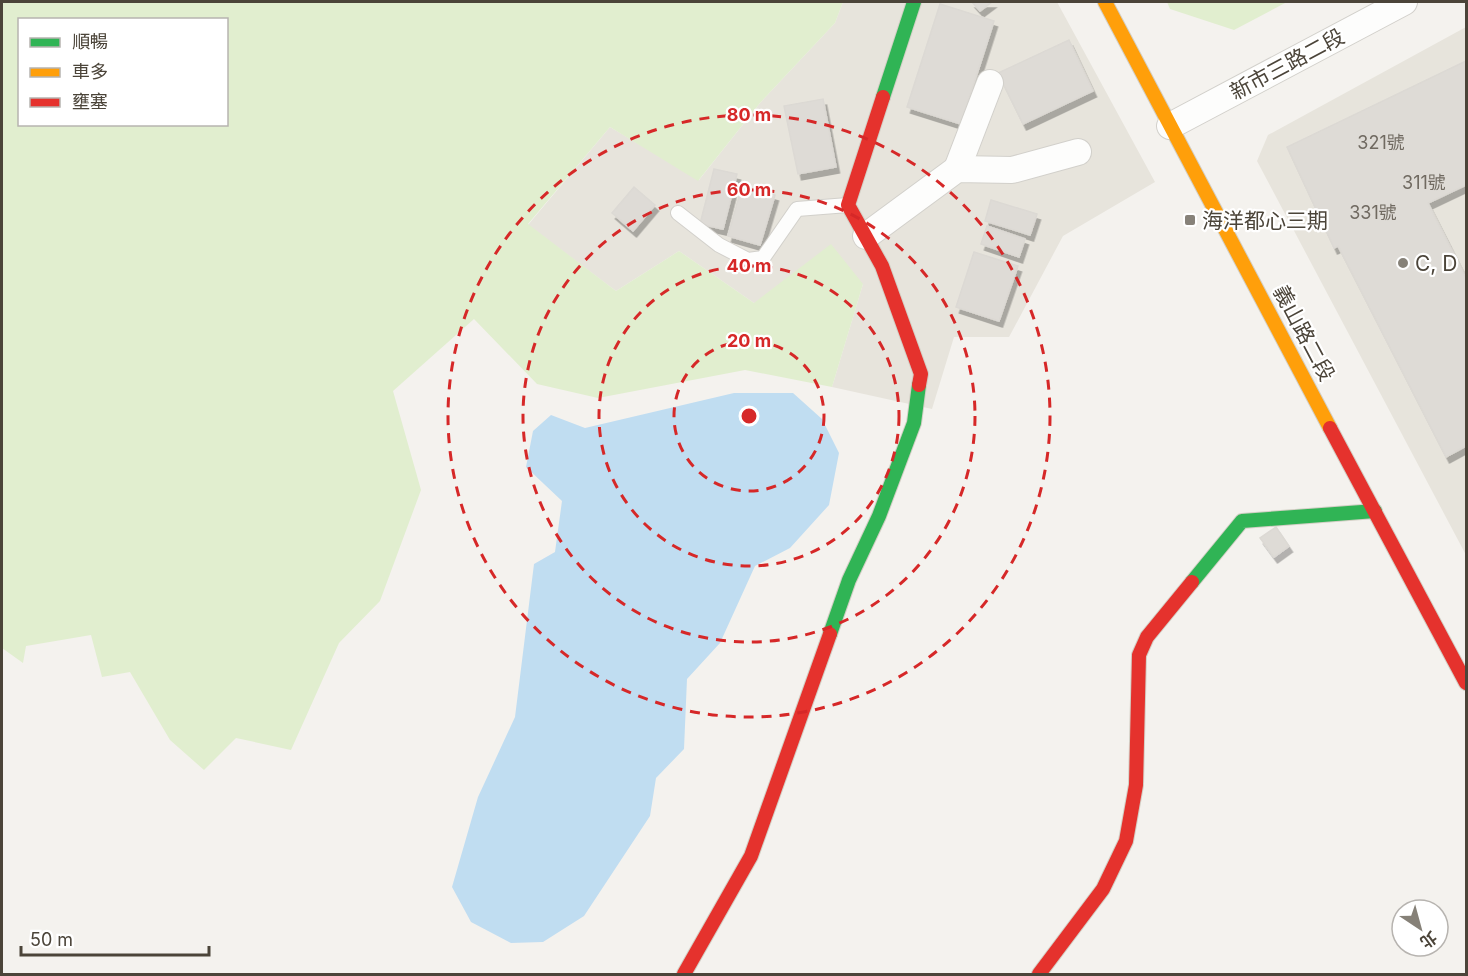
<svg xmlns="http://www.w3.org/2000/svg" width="1468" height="976" font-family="Inter,'Noto Sans TC',sans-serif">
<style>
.residential{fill:#e7e4dc}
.green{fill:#e1eecf;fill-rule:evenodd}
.water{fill:#c0ddf1}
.building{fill:#dedbd6;stroke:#dcd9d4;stroke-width:1.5;filter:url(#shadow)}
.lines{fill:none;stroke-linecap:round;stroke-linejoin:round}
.lane-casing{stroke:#d2d0cb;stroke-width:16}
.street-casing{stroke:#d2d0cb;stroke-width:28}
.fast-casing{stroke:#d3cfc5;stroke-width:16}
.slow-casing{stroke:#d3cfc5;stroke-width:16}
.jam-casing{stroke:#d3cfc5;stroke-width:16}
.lane{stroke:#fdfdfc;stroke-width:14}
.street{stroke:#fdfdfc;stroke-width:26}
.fast{stroke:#30b455;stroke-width:14}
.slow{stroke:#ff9f0a;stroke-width:14}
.jam{stroke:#e5322d;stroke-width:14}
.ring{fill:none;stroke:#d62828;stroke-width:3;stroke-dasharray:10 8}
.poi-dot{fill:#868178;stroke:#fff;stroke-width:2}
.labels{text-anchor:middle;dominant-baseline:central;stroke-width:4.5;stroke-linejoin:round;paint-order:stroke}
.number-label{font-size:18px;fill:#706a61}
.street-label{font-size:21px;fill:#4b4439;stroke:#fff}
.poi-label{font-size:21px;fill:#4b4439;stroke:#fff;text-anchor:start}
.centre{fill:#d62828;stroke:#fff;stroke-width:3}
.ring-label{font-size:18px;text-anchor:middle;font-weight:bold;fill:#d62828;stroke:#fff;stroke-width:4.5;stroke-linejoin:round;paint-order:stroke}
</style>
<defs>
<filter id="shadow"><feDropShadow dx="3.5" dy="6" stdDeviation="0" flood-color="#0004"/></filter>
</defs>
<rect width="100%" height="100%" fill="#f4f2ee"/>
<g class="residential">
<polygon points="843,2 1057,2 1155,182 1063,236 1009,337 954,337 932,409 832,387 863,284 754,303 679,251 616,291 528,225 610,127 699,180 760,103 835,23"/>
<polygon points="1466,27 1466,555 1257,161 1268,135"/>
</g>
<g class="green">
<path d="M2 2H843L835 23 760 103 698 181 610 127 528 224 616 291 679 251 754 303 831 244 863 284 832 387 745 370 598 398 537 384 474 319 393 391 421 490 380 601 339 643 291 750 236 738 204 770 170 740 130 672 102 677 91 635 26 646 23 663 2 648ZM20 20H226V124H20Z"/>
<polygon points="1167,2 1287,2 1234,30 1170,9"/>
</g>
<polygon class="water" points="734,393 793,393 822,419 839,453 829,505 790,548 755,566 720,643 687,679 684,749 656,778 650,816 584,916 543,942 511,943 471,922 452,887 478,797 515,717 534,564 555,552 562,501 526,467 533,431 551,415 585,428"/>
<g class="building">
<polygon points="972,2 992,2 980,11"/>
<polygon points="940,4 994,21 961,124 907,107"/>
<polygon points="1069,40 1093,91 1023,124 998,73"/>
<polygon points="1466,61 1466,185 1428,203 1466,278 1466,446 1446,457 1338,246 1334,248 1287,147"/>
<polygon points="823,99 836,167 798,174 784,106"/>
<polygon points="714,169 737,174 723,229 700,224"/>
<polygon points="742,186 775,195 760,245 728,236"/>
<polygon points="634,187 655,205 633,231 612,213"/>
<polygon points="991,200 1037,214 1030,235 985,221"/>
<polygon points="987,226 1025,239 1019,257 981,244"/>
<polygon points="974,252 1018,266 999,321 956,307"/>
<polygon points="1276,527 1289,546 1274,557 1260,538"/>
</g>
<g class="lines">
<defs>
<polyline id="lane" points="678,213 719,245 748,260 763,258 797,209 848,205"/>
<g id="street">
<polyline points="1170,126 1404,2"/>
<polyline points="957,169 990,83"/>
<polyline points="866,236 957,169 1012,170 1078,152"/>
</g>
<g id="fast">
<polyline points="883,97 914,2"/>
<polyline points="1192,582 1242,521 1375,511"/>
<polyline points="830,634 849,580 879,516 914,423 919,385"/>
</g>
<polyline id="slow" points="1105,2 1330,428"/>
<g id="jam">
<polyline points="883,97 848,205 882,266 921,374 919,385"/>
<polyline points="1330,428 1466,683"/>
<polyline points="684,974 751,856 830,634"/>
<polyline points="1039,974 1103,889 1126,841 1136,785 1139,655 1147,637 1192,582"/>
</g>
</defs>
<use href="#lane" class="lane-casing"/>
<use href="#street" class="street-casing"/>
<use href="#fast" class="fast-casing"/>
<use href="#slow" class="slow-casing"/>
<use href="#jam" class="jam-casing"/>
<use href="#lane" class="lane"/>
<use href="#street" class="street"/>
<use href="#fast" class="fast"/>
<use href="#slow" class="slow"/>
<use href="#jam" class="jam"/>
</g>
<g class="ring">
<circle cx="749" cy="416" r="75"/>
<circle cx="749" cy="416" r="150"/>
<circle cx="749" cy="416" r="226"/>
<circle cx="749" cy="416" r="301"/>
</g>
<g class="poi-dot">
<rect x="1184" y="214" width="12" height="12" rx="3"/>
<circle cx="1403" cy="263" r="6"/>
</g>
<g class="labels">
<g class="number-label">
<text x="1381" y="142">321號</text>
<text x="1424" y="182">311號</text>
<text x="1373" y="212">331號</text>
</g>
<g class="street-label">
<text transform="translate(1287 64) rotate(-28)">新市三路二段</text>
<text transform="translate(1304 333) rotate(62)">義山路二段</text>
</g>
<g class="poi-label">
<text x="1202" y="220">海洋都心三期</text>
<text x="1415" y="263">C, D</text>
</g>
</g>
<circle cx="749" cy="416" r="9" class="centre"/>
<g class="ring-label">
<text x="749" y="121">80 m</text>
<text x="749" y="196">60 m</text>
<text x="749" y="272">40 m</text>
<text x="749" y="347">20 m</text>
</g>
<rect width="1468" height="976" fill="none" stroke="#4b4439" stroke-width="6"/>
<rect x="18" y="18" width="210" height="108" fill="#ffffff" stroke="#b7b4b0" stroke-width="1.5"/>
<rect x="30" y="38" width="30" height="9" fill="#30b455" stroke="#b7b4b0" stroke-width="1.5"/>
<text x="72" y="48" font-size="18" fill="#4b4439">順暢</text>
<rect x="30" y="68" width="30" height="9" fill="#ff9f0a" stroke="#b7b4b0" stroke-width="1.5"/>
<text x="72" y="78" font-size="18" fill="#4b4439">車多</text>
<rect x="30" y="98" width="30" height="9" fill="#e5322d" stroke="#b7b4b0" stroke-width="1.5"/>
<text x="72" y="108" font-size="18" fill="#4b4439">壅塞</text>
<g transform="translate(1420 928) rotate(144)"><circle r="28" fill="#ffffff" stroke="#b7b4b0" stroke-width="1.5"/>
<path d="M0-4.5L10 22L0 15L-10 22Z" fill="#868178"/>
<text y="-9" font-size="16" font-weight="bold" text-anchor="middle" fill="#4b4439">北</text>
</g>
<path d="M21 946v9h188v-9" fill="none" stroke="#4b4439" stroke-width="3"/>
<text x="30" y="946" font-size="18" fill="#4b4439" stroke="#ffffff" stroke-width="4.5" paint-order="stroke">50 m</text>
</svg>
